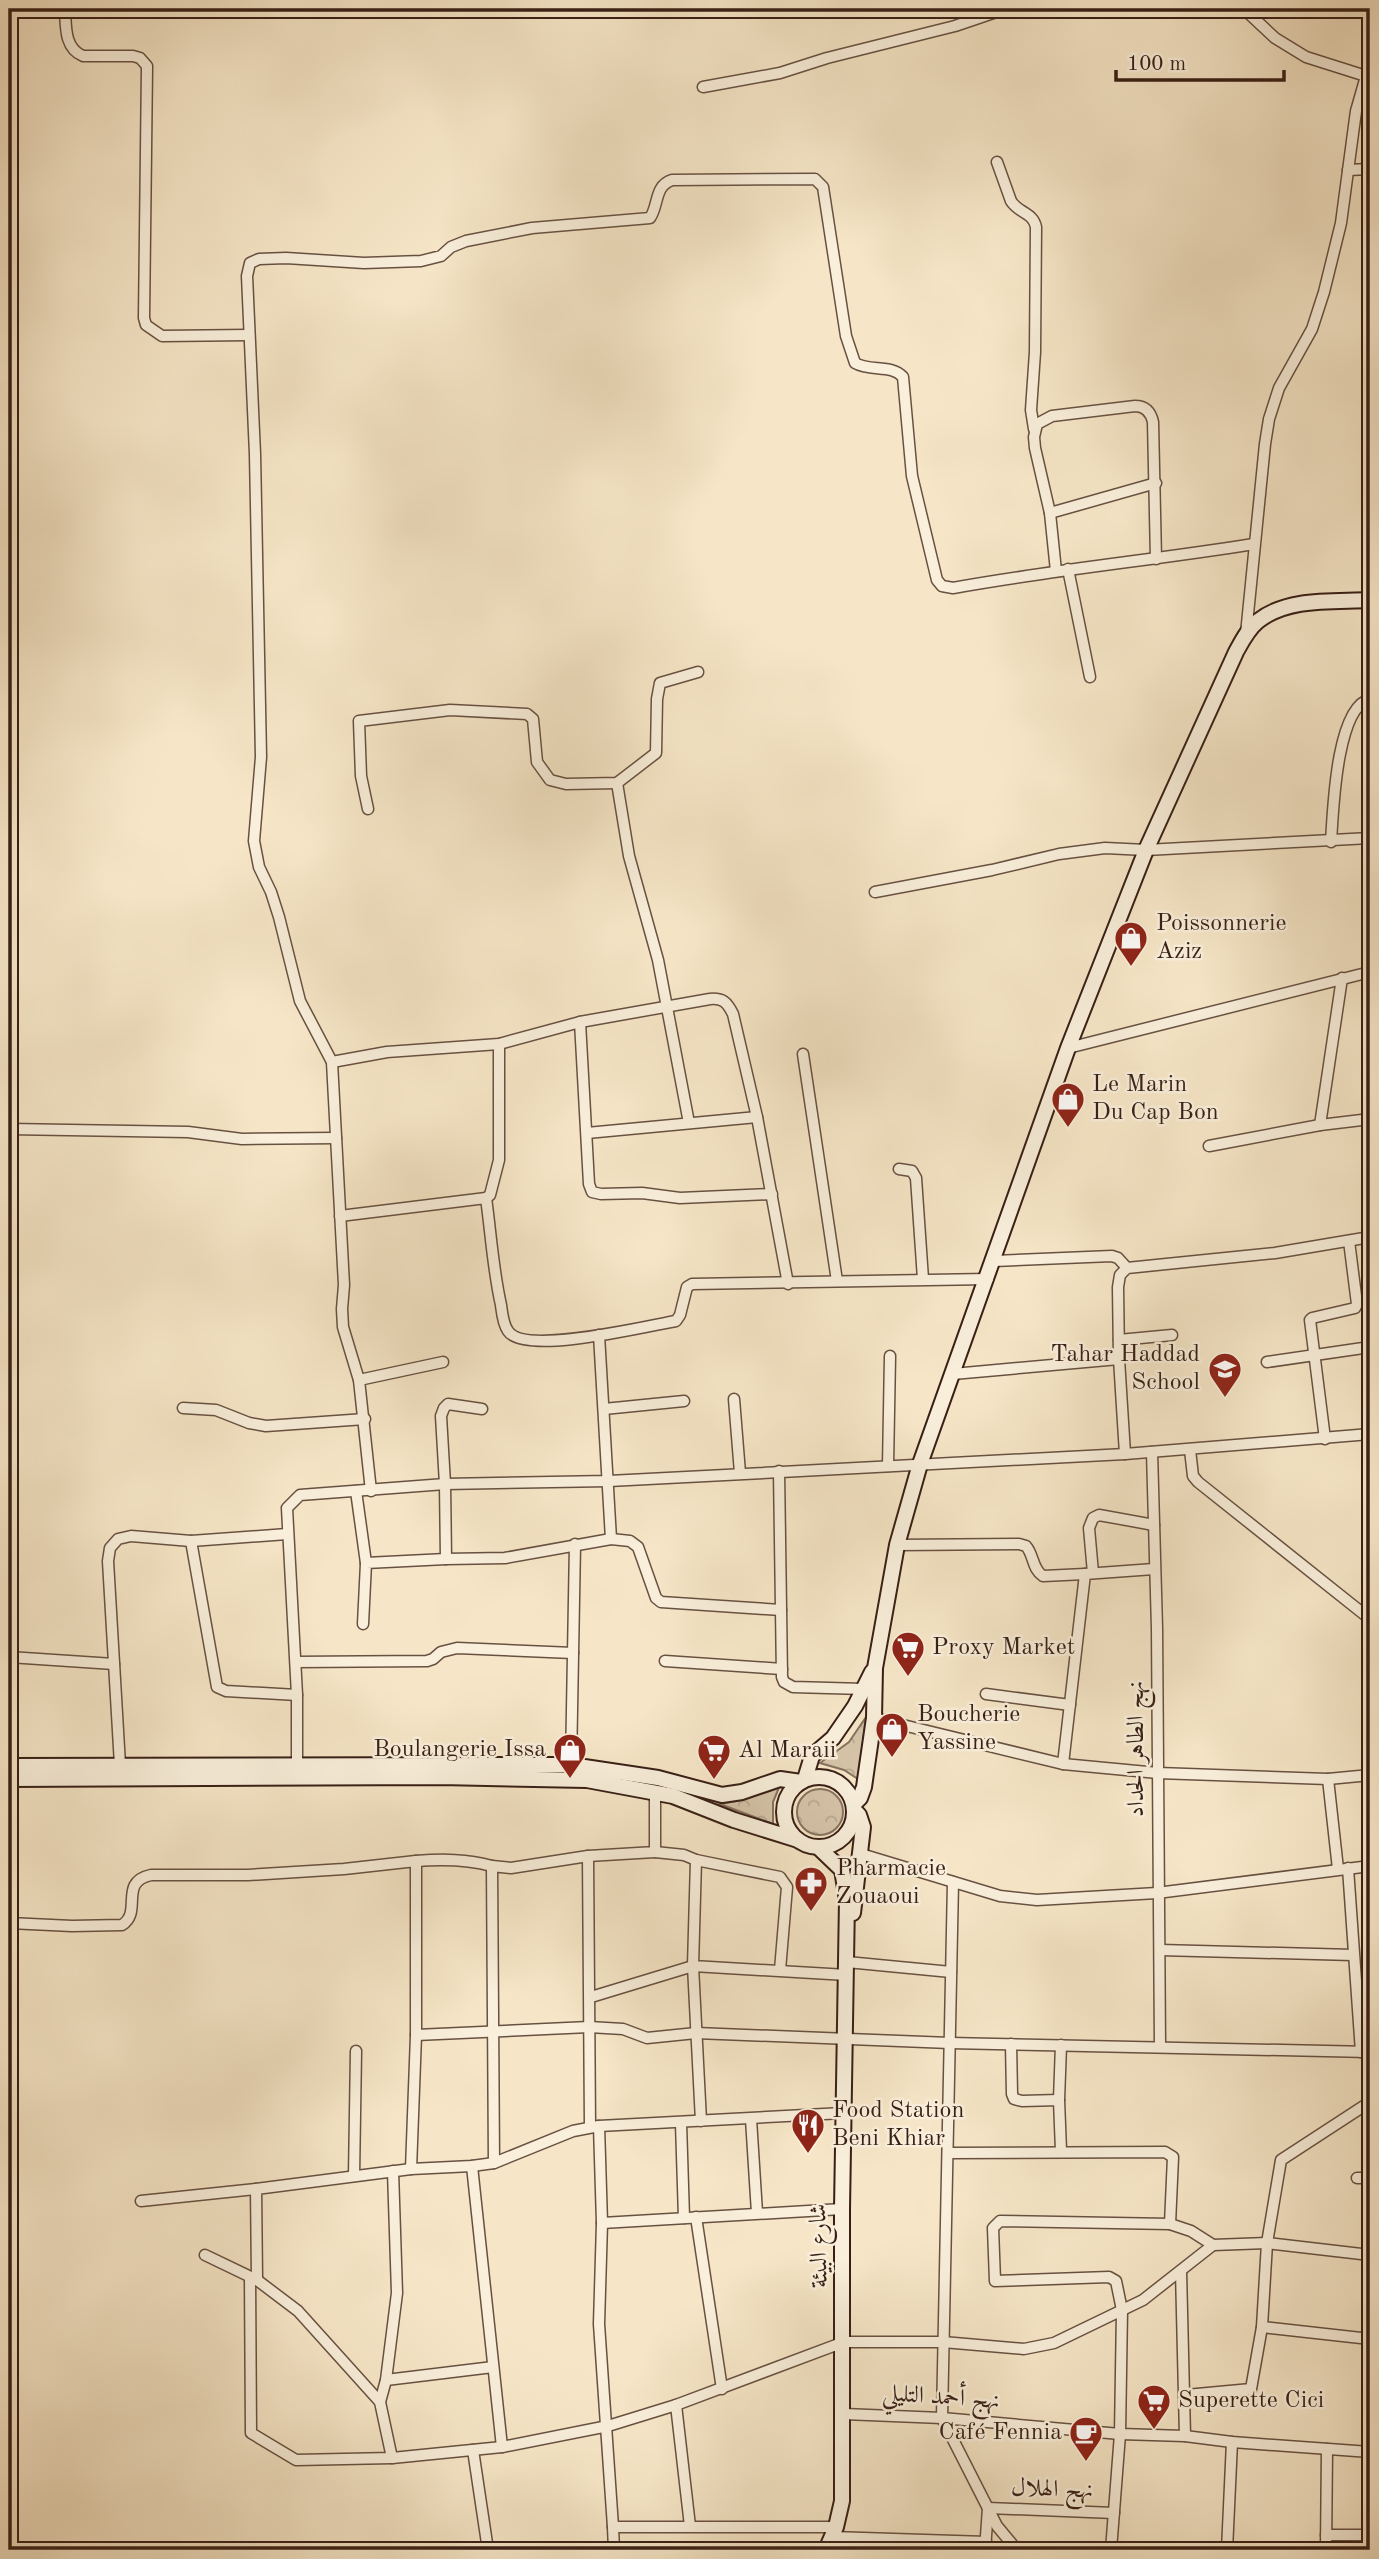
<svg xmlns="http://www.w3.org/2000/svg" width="1379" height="2559" font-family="'Old Standard TT',Amiri,serif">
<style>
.forest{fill:url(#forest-crowns);stroke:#877260;stroke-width:2}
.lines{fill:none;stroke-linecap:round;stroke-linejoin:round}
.street-casing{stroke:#685142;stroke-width:13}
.secondary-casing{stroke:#381f16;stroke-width:18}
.street{stroke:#f9efdb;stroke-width:10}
.secondary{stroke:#f9efdb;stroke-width:14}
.labels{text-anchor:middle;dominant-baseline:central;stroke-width:5;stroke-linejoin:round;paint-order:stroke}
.poi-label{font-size:24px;fill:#381f16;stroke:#f9efdb;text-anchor:start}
.street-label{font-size:24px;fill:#381f16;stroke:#f9efdb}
</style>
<defs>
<pattern id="forest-crowns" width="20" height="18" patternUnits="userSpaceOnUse" patternTransform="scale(1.75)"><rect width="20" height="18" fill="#d6c4a9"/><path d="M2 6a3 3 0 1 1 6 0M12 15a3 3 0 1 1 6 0" fill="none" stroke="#b8a891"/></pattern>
</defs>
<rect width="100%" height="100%" fill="#f6e6c7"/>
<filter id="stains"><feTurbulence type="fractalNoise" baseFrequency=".00286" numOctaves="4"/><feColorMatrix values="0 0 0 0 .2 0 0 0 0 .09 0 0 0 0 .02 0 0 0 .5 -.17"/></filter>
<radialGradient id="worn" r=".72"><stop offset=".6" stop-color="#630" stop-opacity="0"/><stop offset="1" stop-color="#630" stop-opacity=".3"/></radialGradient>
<g class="forest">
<polygon points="866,1717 858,1779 844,1770 820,1763 849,1742"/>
<polygon points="780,1785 773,1802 773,1824 720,1804 742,1800"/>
<circle cx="820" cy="1812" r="23"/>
</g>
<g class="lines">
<defs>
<g id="street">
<path d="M65 9C66 26 64 48 83 56H133L140 58 147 66 144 318 146 325 162 336 249 335"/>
<polyline points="1244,9 1275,38 1306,57 1366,76 1356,111 1341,223 1324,292 1312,329 1279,388 1269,419 1265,444 1246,634"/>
<polyline points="703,87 780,73 827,58 955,26 1005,9"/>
<path d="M997 162 1011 201C1018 213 1033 212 1036 227L1035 352 1031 410 1034 429"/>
<polyline points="1348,170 1370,169"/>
<polyline points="1050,513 1156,483"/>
<polyline points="1068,569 1090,677"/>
<path d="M1056 571 1050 513 1035 448 1034 437 1037 424 1052 416 1135 406C1146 406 1151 413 1153 422L1156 559"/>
<polyline points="617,783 629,856 658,960 689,1123"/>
<polyline points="368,809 361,776 359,721 450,710 527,714 533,719 537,762 550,780 566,784 617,783 656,753 657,699 660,683 698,672"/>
<path d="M1331 842C1333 812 1336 707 1370 699"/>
<polyline points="875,892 992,870 1059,854 1105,848 1146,850 1370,838"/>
<path d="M580 1022 710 999C723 998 727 1002 733 1014L757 1117 788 1284"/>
<polyline points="1068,1048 1370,972"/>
<polyline points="803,1054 837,1281"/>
<polyline points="332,1062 387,1052 499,1044 580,1022 589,1184 592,1192 601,1194 642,1193 680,1198 772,1194"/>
<polyline points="1320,1125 1342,978"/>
<polyline points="9,1129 188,1132 242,1139 336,1138"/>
<polyline points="587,1133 757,1117"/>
<polyline points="1209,1146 1320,1125 1370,1119"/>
<polyline points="899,1169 912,1171 916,1178 923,1279"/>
<path d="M486 1198C491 1234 493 1270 501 1305 502 1313 503 1324 508 1331 524 1356 647 1326 676 1321L680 1315 687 1287 692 1284 988 1279"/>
<polyline points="340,1216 486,1198 490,1195 499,1160 499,1044"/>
<polyline points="994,1261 1112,1256 1118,1258 1127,1268"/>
<polyline points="599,1335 611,1539"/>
<polyline points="1119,1340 1172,1335"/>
<polyline points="1267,1362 1370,1347"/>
<polyline points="953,1374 1119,1359"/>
<polyline points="359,1380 443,1362"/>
<polyline points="734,1399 740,1473"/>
<polyline points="183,1408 216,1410 249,1423 266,1426 365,1419"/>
<polyline points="482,1409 448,1404 444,1408 441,1416 445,1484 446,1559 505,1558 611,1539 630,1541 638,1547 656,1598 661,1602 781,1610"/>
<polyline points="604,1409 684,1401"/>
<polyline points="1325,1439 1310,1320 1312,1318 1355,1308 1357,1304 1349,1241"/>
<polyline points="1190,1450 1193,1476 1198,1482 1370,1619"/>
<polyline points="1152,1452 1157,1628 1160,2046"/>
<polyline points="1125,1454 1119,1359 1118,1287 1120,1275 1127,1268 1275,1253 1370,1237"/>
<polyline points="888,1466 890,1356"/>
<polyline points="779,1471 782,1677 784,1682 793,1687 864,1689"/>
<polyline points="356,1491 366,1563"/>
<path d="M371 1491 359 1380 343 1327 342 1309 344 1285 332 1062 300 1001 279 917 271 892 259 867 254 841 261 757 255 454 247 276 250 263 259 259 286 258 364 263 421 261 441 256 451 247 466 241 532 228 650 218C659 205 654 186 672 180L815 179 823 187 846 336 855 363C870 372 892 364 903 377L912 476 937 580 942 586 953 588C1052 570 1154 560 1254 544"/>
<polyline points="191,1541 217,1687 226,1691 297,1695"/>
<path d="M897 1545 1019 1544 1026 1546C1034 1555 1032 1569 1043 1576L1085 1574"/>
<polyline points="1093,1573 1089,1528 1093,1518 1099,1515 1154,1525"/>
<polyline points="363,1624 366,1563 446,1559"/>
<polyline points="9,1657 114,1664"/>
<polyline points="665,1661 782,1669"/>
<polyline points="296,1662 427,1661 433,1659 441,1652 457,1648 573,1653"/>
<polyline points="986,1694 1070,1705"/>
<polyline points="874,1718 1063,1764 1158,1773 1328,1779 1370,1775"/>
<polyline points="1063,1764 1085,1574 1154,1569"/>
<polyline points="120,1765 108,1561 110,1548 118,1539 131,1536 191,1541 287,1534"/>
<polyline points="571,1765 575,1544"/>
<polyline points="297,1771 297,1695 287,1508 300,1495 445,1484 609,1481 1125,1454 1370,1434"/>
<polyline points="1328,1779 1338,1869"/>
<polyline points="655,1852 684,1855 696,1860 780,1877 787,1887 780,1970"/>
<polyline points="861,1854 1000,1896 1037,1900 1157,1893 1370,1866"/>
<polyline points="588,1856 590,2127"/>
<polyline points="696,1860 693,1966 847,1975"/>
<path d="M416 1861C443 1859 467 1859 492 1866"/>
<polyline points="1348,1868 1361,2052"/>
<polyline points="953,1882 942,2418 997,2526 1017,2550"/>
<path d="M9 1923 72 1926 122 1925C143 1912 118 1882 151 1875H248L344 1869 416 1861V2035L411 2169"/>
<polyline points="1160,1950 1353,1955"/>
<polyline points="847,1962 951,1972"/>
<polyline points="591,1997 693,1966 701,2121"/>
<polyline points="416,2035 589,2027 623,2029 647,2038 696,2033 950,2043 1370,2052"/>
<polyline points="1011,2044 1012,2094 1014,2099 1022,2101 1059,2100 1061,2151"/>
<polyline points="1059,2100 1061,2045"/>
<polyline points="751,2119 757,2213"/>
<polyline points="681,2123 684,2218"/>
<polyline points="599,2126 602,2223 599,2324 613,2527 836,2527"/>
<polyline points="949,2153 1165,2152 1173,2157 1170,2224"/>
<polyline points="494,2163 492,1866 511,1868 588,1856 655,1852 655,1791"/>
<polyline points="472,2166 502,2447"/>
<polyline points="354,2176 356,2051"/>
<polyline points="1357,2178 1370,2178"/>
<polyline points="141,2201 256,2189"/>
<polyline points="696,2217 722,2389"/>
<polyline points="602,2223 842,2209"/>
<polyline points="205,2255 257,2280 298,2311 380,2402"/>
<polyline points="1181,2271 1185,2436"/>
<polyline points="250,2277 251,2433 296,2460 392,2458 502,2447 608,2426 676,2405 844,2342 943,2342 1024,2349 1054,2343 1143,2300 1213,2245"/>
<polyline points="257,2280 256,2189 411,2169 472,2166 494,2163 573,2131 599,2126 843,2113"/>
<polyline points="1262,2327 1370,2339"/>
<polyline points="386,2380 493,2367"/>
<polyline points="1186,2395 1251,2389 1262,2327 1267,2243 1281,2160 1370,2102"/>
<polyline points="676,2405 690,2526"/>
<polyline points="844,2414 942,2418 1120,2434 1185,2436 1232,2442 1370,2452"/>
<polyline points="473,2450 488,2550"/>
<polyline points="392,2458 380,2402 386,2380 397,2293 393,2171"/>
<polyline points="613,2527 614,2550"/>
<polyline points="1326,2535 1370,2535"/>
<polyline points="832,2537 986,2542"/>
<polyline points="877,2540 879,2550"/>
<polyline points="985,2550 988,2508 1114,2513"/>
<polyline points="1111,2550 1120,2434 1122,2310 1116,2281 1109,2277 995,2281 993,2228 1000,2221 1170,2224 1191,2231 1213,2245 1267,2243 1370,2255"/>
<polyline points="1227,2550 1232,2442"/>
<polyline points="1326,2550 1327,2449"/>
</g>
<g id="secondary">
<polyline points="9,1766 571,1765 658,1778 722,1795 742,1792 780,1779 801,1782"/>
<circle cx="819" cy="1812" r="35"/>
<polyline points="9,1779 441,1777 587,1780 673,1796 734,1820 798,1840"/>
<polyline points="805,1779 812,1756 833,1738 855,1706 872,1672"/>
<path d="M854 1804 860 1798 864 1787 874 1718 875 1668 897 1545 920 1464 1068 1048 1146 850 1236 652C1242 641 1248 629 1258 621 1288 597 1334 602 1370 600"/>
<polyline points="818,1847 842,1870 847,1900 842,2209 842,2501 836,2527 826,2550"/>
<polyline points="853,1913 863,1827 859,1815 855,1811"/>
</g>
</defs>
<use href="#street" class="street-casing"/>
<use href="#secondary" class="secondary-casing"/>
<use href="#street" class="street"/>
<use href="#secondary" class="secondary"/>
</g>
<defs>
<symbol id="shop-pin" viewBox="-11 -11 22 30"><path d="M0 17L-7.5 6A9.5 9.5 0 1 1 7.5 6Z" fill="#8f2418" stroke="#f9efdb"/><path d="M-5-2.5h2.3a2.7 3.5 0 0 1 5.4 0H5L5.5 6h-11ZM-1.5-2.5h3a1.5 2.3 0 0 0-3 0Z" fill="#fff"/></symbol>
<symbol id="school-pin" viewBox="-11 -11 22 30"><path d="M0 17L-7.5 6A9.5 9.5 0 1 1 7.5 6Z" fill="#8f2418" stroke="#f9efdb"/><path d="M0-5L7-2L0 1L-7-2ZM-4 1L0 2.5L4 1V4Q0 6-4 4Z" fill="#fff"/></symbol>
<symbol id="supermarket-pin" viewBox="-11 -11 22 30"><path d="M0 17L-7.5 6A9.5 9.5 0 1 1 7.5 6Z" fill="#8f2418" stroke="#f9efdb"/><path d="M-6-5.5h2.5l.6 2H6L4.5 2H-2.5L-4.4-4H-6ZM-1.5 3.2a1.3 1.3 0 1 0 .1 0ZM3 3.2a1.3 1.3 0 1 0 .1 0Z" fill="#fff"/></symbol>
<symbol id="pharmacy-pin" viewBox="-11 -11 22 30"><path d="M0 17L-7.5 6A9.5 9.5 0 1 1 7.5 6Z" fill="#8f2418" stroke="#f9efdb"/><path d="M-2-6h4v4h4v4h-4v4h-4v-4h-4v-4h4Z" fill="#fff"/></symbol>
<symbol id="restaurant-pin" viewBox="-11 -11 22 30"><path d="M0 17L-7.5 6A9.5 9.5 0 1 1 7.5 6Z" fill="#8f2418" stroke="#f9efdb"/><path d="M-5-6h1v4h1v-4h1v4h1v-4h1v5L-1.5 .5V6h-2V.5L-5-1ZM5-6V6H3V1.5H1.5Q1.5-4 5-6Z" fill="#fff"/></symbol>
<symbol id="cafe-pin" viewBox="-11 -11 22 30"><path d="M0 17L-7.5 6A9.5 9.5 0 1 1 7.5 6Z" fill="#8f2418" stroke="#f9efdb"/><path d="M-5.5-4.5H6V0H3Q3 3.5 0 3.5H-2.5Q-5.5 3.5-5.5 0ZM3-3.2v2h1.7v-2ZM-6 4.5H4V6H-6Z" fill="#fff"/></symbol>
</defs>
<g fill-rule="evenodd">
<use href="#shop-pin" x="1112" y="919" width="38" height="52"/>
<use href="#shop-pin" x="1049" y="1080" width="38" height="52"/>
<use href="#school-pin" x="1206" y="1350" width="38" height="52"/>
<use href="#supermarket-pin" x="889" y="1629" width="38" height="52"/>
<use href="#shop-pin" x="873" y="1710" width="38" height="52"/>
<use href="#shop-pin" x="551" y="1731" width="38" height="52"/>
<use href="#supermarket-pin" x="695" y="1732" width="38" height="52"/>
<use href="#pharmacy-pin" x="792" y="1864" width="38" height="52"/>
<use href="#restaurant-pin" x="789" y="2106" width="38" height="52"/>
<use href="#supermarket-pin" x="1135" y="2382" width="38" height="52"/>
<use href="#cafe-pin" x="1067" y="2414" width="38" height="52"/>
</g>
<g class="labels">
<g class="poi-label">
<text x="1156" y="924">Poissonnerie<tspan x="1156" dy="28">Aziz</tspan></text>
<text x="1092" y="1085">Le Marin<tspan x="1092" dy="28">Du Cap Bon</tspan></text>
<text x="1200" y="1355" text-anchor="end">Tahar Haddad<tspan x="1200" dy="28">School</tspan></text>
<text x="932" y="1648">Proxy Market</text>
<text x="917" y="1715">Boucherie<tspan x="917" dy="28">Yassine</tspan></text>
<text x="546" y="1750" text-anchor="end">Boulangerie Issa</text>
<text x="738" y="1751">Al Maraii</text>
<text x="836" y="1869">Pharmacie<tspan x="836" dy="28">Zouaoui</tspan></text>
<text x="832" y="2111">Food Station<tspan x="832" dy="28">Beni Khiar</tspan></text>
<text x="1178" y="2401">Superette Cici</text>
<text x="1062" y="2433" text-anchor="end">Café Fennia</text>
</g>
<g class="street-label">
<text transform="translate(1137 1749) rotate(-90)">نهج الطاهر الحداد</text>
<text transform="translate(820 2246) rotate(-91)">شارع البيئة</text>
<text transform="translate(941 2398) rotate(4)">نهج أحمد التليلي</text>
<text transform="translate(1052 2490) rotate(2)">نهج الهلال</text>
</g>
</g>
<rect width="1379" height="2559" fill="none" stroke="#f6e6c7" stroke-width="35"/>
<rect x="10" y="10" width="1358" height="2538" fill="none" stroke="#381f16" stroke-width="3.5"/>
<rect x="18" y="18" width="1344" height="2524" fill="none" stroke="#381f16" stroke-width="2"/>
<path d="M1116 70v10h168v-10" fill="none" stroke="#381f16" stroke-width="3.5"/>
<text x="1127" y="70" font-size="21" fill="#381f16" stroke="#f9efdb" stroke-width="5" paint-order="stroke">100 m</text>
<rect width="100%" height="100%" filter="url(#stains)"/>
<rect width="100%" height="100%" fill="url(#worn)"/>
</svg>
